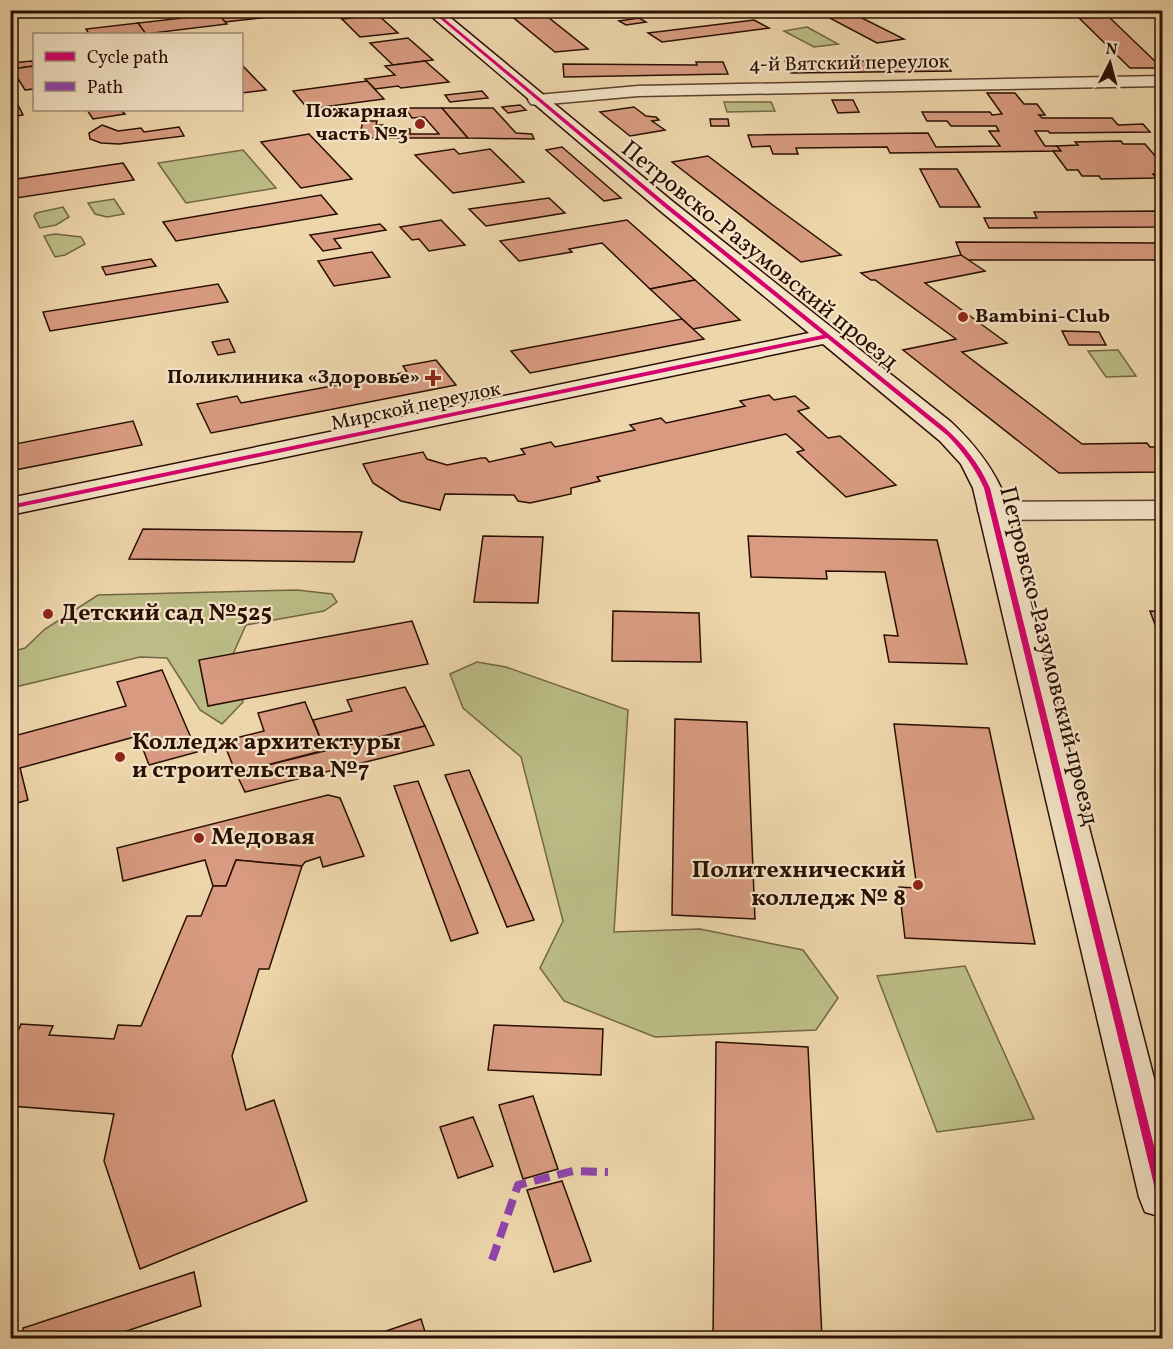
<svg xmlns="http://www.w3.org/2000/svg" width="1173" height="1349" font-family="Vollkorn,serif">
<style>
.green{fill:#bcbd86;stroke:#726644;stroke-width:1.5}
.building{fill:#d89b81;stroke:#290e02;stroke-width:1.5}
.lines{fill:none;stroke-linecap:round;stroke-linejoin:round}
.street-casing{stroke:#5a402c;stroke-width:3}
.secondary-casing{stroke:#290e02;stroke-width:3}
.street{fill:#f4e4c8;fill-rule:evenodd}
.secondary{fill:#f4e4c8;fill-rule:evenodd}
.quiet-far1{stroke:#8e44ad;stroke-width:3;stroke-dasharray:6 3;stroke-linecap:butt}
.quiet{stroke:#8e44ad;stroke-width:8;stroke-dasharray:16 8;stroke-linecap:butt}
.cycleway-casing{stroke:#f4e4c8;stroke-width:3}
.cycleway{fill:#d6006c;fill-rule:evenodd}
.poi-dot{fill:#8f2418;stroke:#f4e4c8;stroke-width:2}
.labels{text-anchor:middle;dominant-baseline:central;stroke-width:4.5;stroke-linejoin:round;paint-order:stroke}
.far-street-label{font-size:20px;fill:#290e02;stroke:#f4e4c8}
.far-poi-label{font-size:20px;font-weight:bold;fill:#290e02;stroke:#f4e4c8;text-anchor:end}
.street-label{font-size:24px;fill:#290e02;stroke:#f4e4c8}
.poi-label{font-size:24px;font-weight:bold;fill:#290e02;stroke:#f4e4c8;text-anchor:start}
</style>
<rect width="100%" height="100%" fill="#eed6ab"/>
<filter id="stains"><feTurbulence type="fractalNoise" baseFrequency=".00333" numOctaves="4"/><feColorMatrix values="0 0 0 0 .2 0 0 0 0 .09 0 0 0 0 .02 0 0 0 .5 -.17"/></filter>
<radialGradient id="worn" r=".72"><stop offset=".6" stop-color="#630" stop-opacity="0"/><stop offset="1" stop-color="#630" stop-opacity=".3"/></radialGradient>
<g class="green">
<polygon points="807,27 838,44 814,47 784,31"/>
<polygon points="724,102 771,102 775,111 727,112"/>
<polygon points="243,150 276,188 186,203 158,163"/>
<polygon points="114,199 124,214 107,217 95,214 88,203"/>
<polygon points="63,207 69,217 56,225 40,228 34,216 36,213"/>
<polygon points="55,234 81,237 85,244 65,255 55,257 44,236"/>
<polygon points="1118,350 1136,376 1106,377 1088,351"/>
<polygon points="297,590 332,594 337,602 324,611 246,625 233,654 243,702 222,724 200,710 167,658 140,657 11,688 11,652 25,648 45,629 98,595"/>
<polygon points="477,662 506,667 628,710 614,932 700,929 803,950 838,998 816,1030 655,1037 564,1001 540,968 563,921 521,757 463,708 450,674"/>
<polygon points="965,966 1034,1119 937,1132 877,976"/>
</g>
<g class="building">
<polygon points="231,10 302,10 305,13 225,22 216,12"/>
<polygon points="302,10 343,10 306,15"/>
<polygon points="373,10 378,15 342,19 334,12"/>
<polygon points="504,10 539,10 588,49 555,52"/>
<polygon points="850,12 904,39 877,43 824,15"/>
<polygon points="218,14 227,24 145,34 138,23"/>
<polygon points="378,15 398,33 360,37 342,19"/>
<polygon points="1109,17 1162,68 1130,68 1079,18"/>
<polygon points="639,18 646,22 626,25 619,21"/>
<polygon points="754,20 769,28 662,42 648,33"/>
<polygon points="138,23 146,34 89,34 86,29"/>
<polygon points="408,38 433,60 393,65 370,43"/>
<polygon points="942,58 951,71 791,73 785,61 918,61 916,59"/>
<polygon points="32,61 34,66 10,69 10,63"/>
<polygon points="425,61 449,82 401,88 398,86 375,89 365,79 395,75 385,66"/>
<polygon points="696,62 723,62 728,74 564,77 563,64 697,65"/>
<polygon points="242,65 266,90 242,93"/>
<polygon points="34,66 34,89 25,90 12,69"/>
<polygon points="367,81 384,99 308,109 293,91"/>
<polygon points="482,91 488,98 450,102 445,95"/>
<polygon points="987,93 1015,93 1024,104 1037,104 1045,115 1039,115 1042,118 1112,118 1118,125 1143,124 1150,132 1050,133 1048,131 1035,131 1045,146 1057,146 1061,151 890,153 887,147 796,148 798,154 773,154 770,146 752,147 748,135 928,133 936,147 1000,146 989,131 999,131 996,126 951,126 947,121 927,121 922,112 990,112 992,115 1002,114"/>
<polygon points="832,100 853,100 859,112 838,113"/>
<polygon points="16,101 23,115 10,117 10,102"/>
<polygon points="520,105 526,110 508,113 502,107"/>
<polygon points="634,107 646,116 656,117 659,120 652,121 665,130 630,136 600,112"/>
<polygon points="405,108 442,108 468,138 359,138 363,121 377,121 376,125 383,125 382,129 410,129 410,134 439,134 424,117 412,118"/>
<polygon points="442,108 493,108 516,133 532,134 534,139 468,138"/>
<polygon points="87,110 121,110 125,114 93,119"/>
<polygon points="710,119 728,119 729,126 711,126"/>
<polygon points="102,125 118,131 141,128 144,132 179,127 184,136 119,144 101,143 90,139 89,133"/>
<polygon points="309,134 352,179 301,188 261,142"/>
<polygon points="1121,141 1123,144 1145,144 1162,164 1162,174 1153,174 1156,178 1101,179 1099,176 1082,176 1078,170 1067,170 1053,151 1061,151 1057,146 1078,145 1075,142"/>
<polygon points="562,147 621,198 604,201 546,150"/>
<polygon points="454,149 459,154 490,149 524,182 453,193 415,155"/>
<polygon points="708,156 770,203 841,255 801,262 672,162"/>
<polygon points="123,163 134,180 10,199 10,180"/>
<polygon points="920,169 957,169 980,207 940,207"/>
<polygon points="321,195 337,214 176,241 163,222"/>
<polygon points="549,198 565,213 486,226 469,209"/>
<polygon points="1162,211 1162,227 989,228 984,218 1037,218 1034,212"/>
<polygon points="441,220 465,245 429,251 419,239 412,240 400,227"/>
<polygon points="627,220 695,280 650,289 602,243 569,249 572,252 519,261 500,241"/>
<polygon points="380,224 386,230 334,239 341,248 323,251 310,235"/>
<polygon points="956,242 1162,243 1162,260 968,260 961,255"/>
<polygon points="372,252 390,277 334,286 318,261"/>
<polygon points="961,255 985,271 925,283 1007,343 962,352 1082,444 1147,443 1150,447 1162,447 1162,472 1059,473 903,350 956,339 875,280 871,280 861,273"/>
<polygon points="151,259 156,266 106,275 102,267"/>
<polygon points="695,280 740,320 693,329 650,289"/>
<polygon points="218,284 228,302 50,331 43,312"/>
<polygon points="682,319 704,339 530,373 511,351"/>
<polygon points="1062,331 1099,332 1106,345 1069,345"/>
<polygon points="229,339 235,352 218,355 212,342"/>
<polygon points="436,360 456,385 211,433 197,404 237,396 241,403 407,372 403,366"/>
<polygon points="769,395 774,400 795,396 809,408 798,411 828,438 840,436 896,485 846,497 797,452 804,450 786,434 597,477 600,481 571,488 571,494 530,503 518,501 514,495 445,494 440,510 401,501 373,483 363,464 423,452 427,459 447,465 481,458 486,458 489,462 525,454 521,449 551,442 555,447 635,430 630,425 661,418 666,423 745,406 740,401"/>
<polygon points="133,421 142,445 10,471 10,445"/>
<polygon points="143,529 362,532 354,562 129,559"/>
<polygon points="483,536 543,537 538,603 474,602"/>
<polygon points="748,536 937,540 967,664 889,662 884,635 898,636 885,572 826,571 827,579 751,577"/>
<polygon points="613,611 699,613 701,662 612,661"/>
<polygon points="1150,611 1162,612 1162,643"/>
<polygon points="412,621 428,664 208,706 199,660"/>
<polygon points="162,670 197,752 149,765 138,736 20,768 28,800 10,805 10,737 126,706 117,682"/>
<polygon points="405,687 425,726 325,750 313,720 352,711 347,700"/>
<polygon points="305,702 325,750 236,773 223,741 264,731 258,713"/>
<polygon points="675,719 747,722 755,919 672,915"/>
<polygon points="894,724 989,728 1035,944 905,938 899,887 917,888"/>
<polygon points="425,726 434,745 245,792 236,773"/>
<polygon points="469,770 534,920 507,927 445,775"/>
<polygon points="418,781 478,933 451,941 394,786"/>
<polygon points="328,795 340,798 364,856 323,867 320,857 305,862 302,866 236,860 226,886 213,886 205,860 123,881 117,848"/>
<polygon points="236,860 302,866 269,969 259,969 232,1056 246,1110 274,1100 307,1201 140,1269 104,1161 114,1114 10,1106 10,1028 19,1029 21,1024 53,1026 49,1035 114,1039 118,1025 141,1026 187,916 201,916 213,886 226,886"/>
<polygon points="494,1025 603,1029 601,1075 488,1070"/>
<polygon points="716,1042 808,1047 822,1338 713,1338"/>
<polygon points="533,1096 558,1169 523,1179 499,1105"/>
<polygon points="473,1117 493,1166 458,1178 440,1127"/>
<polygon points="562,1181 591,1261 554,1272 527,1190"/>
<polygon points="194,1272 201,1306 106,1338 24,1338 23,1328"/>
<polygon points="421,1319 427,1338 366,1338"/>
</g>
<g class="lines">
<defs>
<g id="street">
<polygon points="1162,76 1162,86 638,96 537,105 531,104 528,100 531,96 537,95 638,86"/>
<polygon points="1162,501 1162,519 992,520 982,517 978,511 982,505 992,502"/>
</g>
<path id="secondary" d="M424 10H441L672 201 951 422C972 442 989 462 1001 488L1162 1109V1217L1145 1212 1139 1197 973 488 961 464 940 441 823 344 10 515V498L809 333 658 209Z"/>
</defs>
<use href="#street" class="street-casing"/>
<use href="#secondary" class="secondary-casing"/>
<use href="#street" class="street"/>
<use href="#secondary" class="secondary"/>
<polyline class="quiet-far1" points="717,10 728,17"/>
<polyline class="quiet" points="492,1260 518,1185 573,1171 608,1172"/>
<defs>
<path id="cycleway" d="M430 10H434L667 204 944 427C964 445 979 463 990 488L1162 1178V1201L1158 1200 1157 1197 984 488C975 468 963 452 948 436L827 338 10 509V505L823 335 663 206Z"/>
</defs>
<use href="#cycleway" class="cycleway-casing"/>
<use href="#cycleway" class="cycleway"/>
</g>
<g class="poi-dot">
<circle cx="420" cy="124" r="6"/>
<circle cx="963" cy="317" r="6"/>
<path d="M430 369h6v6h6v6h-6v6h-6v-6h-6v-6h6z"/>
<circle cx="48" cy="614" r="6"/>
<circle cx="120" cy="757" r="6"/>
<circle cx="199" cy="838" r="6"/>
<circle cx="918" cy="885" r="6"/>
</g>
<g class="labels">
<g class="far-street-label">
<text transform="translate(849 64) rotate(-1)">4-й Вятский переулок</text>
<text transform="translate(416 407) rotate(-12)">Мирской переулок</text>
</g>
<g class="far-poi-label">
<text x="408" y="112">Пожарная<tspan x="408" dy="23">часть №3</tspan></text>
<text x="975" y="317" text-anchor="start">Bambini-Club</text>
<text x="420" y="378">Поликлиника «Здоровье»</text>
</g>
<g class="street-label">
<text transform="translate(759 256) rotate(39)">Петровско-Разумовский проезд</text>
<text transform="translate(1048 656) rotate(76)">Петровско-Разумовский проезд</text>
</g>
<g class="poi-label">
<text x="60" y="614">Детский сад №525</text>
<text x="132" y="743">Колледж архитектуры<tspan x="132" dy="28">и строительства №7</tspan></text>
<text x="211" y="838">Медовая</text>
<text x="906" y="871" text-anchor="end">Политехнический<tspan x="906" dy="28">колледж № 8</tspan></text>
</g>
</g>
<rect width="1173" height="1349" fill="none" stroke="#eed6ab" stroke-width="36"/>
<rect x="12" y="12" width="1149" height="1325" fill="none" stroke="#290e02" stroke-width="3"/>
<rect x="18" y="18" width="1137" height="1313" fill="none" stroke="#290e02" stroke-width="1.5"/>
<rect x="33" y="33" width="210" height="78" fill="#f4e4c8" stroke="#a38e79" stroke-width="1.5"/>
<rect x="45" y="52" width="30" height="9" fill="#d6006c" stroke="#a38e79" stroke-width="1.5"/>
<text x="87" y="63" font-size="18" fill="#290e02">Cycle path</text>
<rect x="45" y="82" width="30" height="9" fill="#8e44ad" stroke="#a38e79" stroke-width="1.5"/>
<text x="87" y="93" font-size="18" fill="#290e02">Path</text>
<g transform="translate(1110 63) rotate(6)" stroke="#f4e4c8" stroke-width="4.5" paint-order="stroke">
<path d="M0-4.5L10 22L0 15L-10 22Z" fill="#290e02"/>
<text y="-9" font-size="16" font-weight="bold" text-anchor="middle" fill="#290e02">N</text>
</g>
<rect width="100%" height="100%" filter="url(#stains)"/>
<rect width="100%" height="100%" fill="url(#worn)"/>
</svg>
